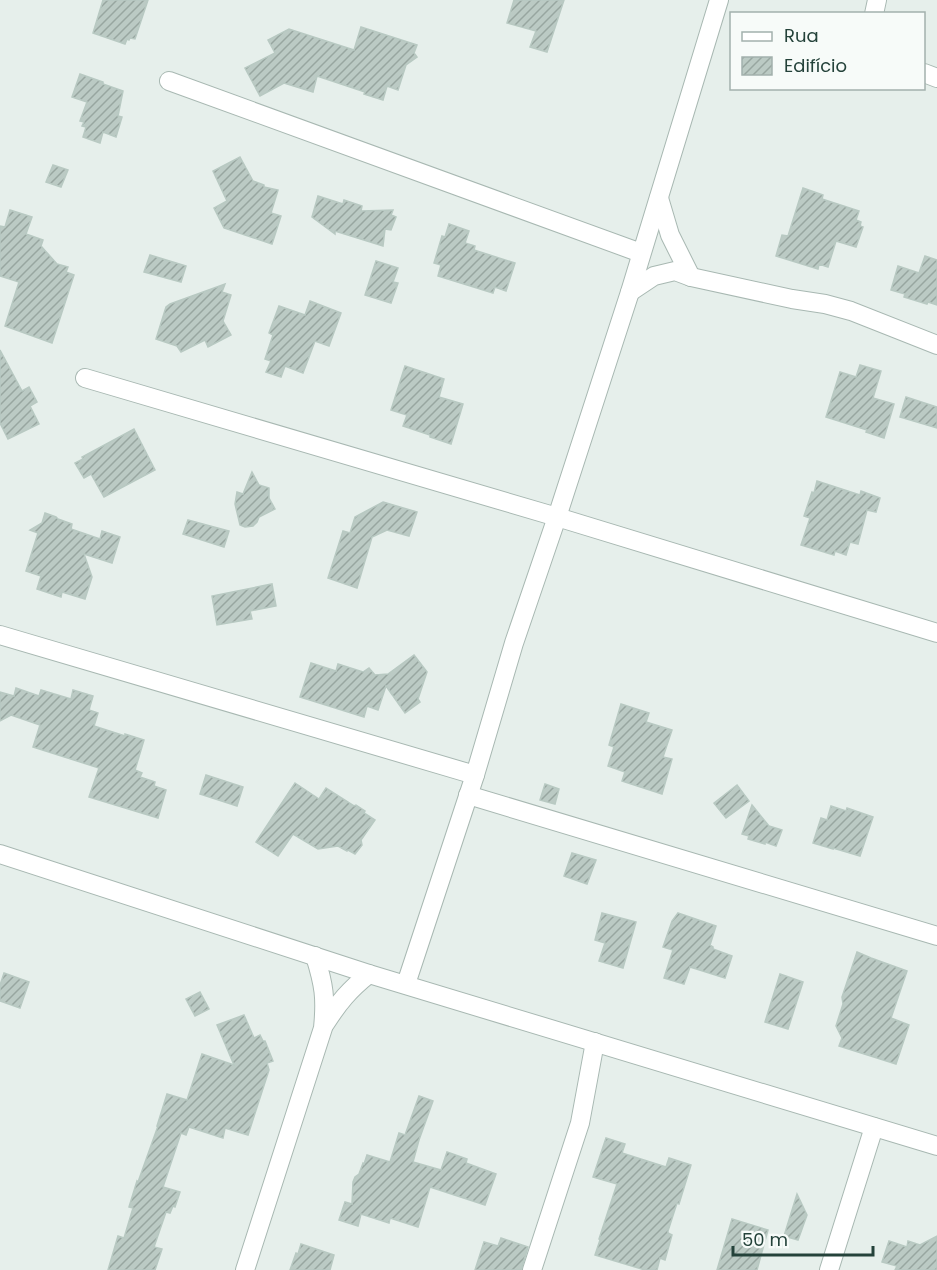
<svg xmlns="http://www.w3.org/2000/svg" width="937" height="1270" font-family="Poppins,sans-serif">
<style>
.building{fill:url(#building-hatch);stroke:#b8c9c2;stroke-width:1.5}
.lines{fill:none;stroke-linecap:round;stroke-linejoin:round}
.minor-casing{stroke:#a8b8b2;stroke-width:20}
.minor{stroke:#fff;stroke-width:18}
</style>
<defs>
<pattern id="building-hatch" width="6" height="6" patternUnits="userSpaceOnUse" patternTransform="scale(1.5)"><rect width="6" height="6" fill="#bbcac4"/><path d="M-1 1l2-2M0 6l6-6M5 7l2-2" fill="none" stroke="#98a6a0"/></pattern>
</defs>
<rect width="100%" height="100%" fill="#e6efeb"/>
<g class="building">
<polygon points="103,0 148,0 135,39 130,38 129,40 127,39 125,44 93,33"/>
<polygon points="514,0 564,0 547,52 530,47 536,31 507,23"/>
<polygon points="361,27 417,45 414,53 417,57 406,65 398,90 387,86 383,100 364,94 365,92 317,76 313,92 284,83 260,96 245,68 275,53 268,40 289,29 354,50"/>
<polygon points="80,74 103,82 103,84 123,91 118,116 122,117 116,137 103,132 100,143 83,137 86,127 82,126 84,122 80,121 87,102 72,97"/>
<polygon points="240,157 253,181 264,185 264,187 278,190 271,213 281,216 272,244 224,228 214,208 227,201 213,171"/>
<polygon points="53,165 68,170 61,187 46,182"/>
<polygon points="803,188 823,195 822,199 859,211 856,220 861,222 860,226 863,227 856,247 836,241 828,267 819,264 818,269 776,256 782,235 788,236"/>
<polygon points="318,196 343,204 344,200 362,206 361,211 393,210 391,215 396,217 391,230 385,229 383,246 335,231 335,234 312,217"/>
<polygon points="10,210 32,217 26,234 43,240 41,246 57,264 68,267 66,272 74,275 52,343 5,326 19,282 0,276 0,226 5,227"/>
<polygon points="449,224 469,231 465,243 475,246 474,250 515,263 506,291 495,287 493,293 438,276 441,265 434,263 442,236 445,237"/>
<polygon points="150,255 186,266 181,282 144,272"/>
<polygon points="925,256 937,260 937,305 928,302 927,304 904,297 905,294 891,290 898,266 919,273"/>
<polygon points="376,261 398,268 393,282 398,283 391,303 365,295"/>
<polygon points="225,284 222,292 231,295 223,321 231,335 208,347 205,340 181,352 177,346 156,339 166,307 170,304"/>
<polygon points="310,301 341,313 329,346 315,341 303,373 285,366 281,377 266,372 271,361 265,359 273,335 269,333 279,306 305,315"/>
<polygon points="0,350 22,391 29,387 37,402 30,406 39,424 8,439 0,423"/>
<polygon points="860,365 881,371 873,398 894,404 884,438 866,432 867,430 826,417 840,372 856,377"/>
<polygon points="405,366 444,379 439,397 463,404 451,444 430,437 430,435 403,426 407,415 391,410"/>
<polygon points="906,397 937,407 937,428 900,417"/>
<polygon points="134,429 155,470 104,497 91,474 84,478 75,463 83,459 82,457"/>
<polygon points="252,472 259,485 269,488 269,498 275,509 259,517 257,522 253,526 245,527 240,525 235,504 237,492 243,494"/>
<polygon points="817,481 860,495 861,491 880,498 876,512 867,510 858,544 850,542 846,555 835,551 834,555 801,545 810,518 804,516 812,492 814,493"/>
<polygon points="383,502 417,512 409,536 387,530 372,537 357,588 328,578 343,531 350,533 355,517"/>
<polygon points="45,513 56,517 58,519 72,524 71,529 100,539 102,531 120,537 112,563 84,554 92,577 85,599 62,592 61,597 37,589 41,576 26,571 38,533 30,530 42,523"/>
<polygon points="188,520 229,531 224,547 183,534"/>
<polygon points="272,584 276,606 250,611 252,619 217,625 212,596"/>
<polygon points="414,655 427,672 418,699 420,702 405,713 386,686 378,710 367,706 364,717 300,697 311,663 336,671 338,664 363,672 369,668 375,675 388,674"/>
<polygon points="16,688 39,696 41,690 71,699 73,690 93,696 89,710 98,713 94,726 125,736 125,734 144,740 135,770 142,773 140,777 155,782 154,786 166,790 158,818 89,797 99,768 33,747 40,725 11,715 0,721 0,692 14,696"/>
<polygon points="621,704 649,713 646,722 672,730 663,757 672,759 662,794 622,781 625,772 608,766 614,747 609,745"/>
<polygon points="206,775 243,787 237,806 200,794"/>
<polygon points="295,783 319,799 326,788 354,806 356,805 365,811 364,813 375,820 361,840 362,845 355,854 348,850 347,851 338,846 318,849 293,834 278,856 256,842"/>
<polygon points="545,784 559,789 555,804 540,800"/>
<polygon points="737,785 749,801 726,818 714,803"/>
<polygon points="752,805 769,826 782,830 776,846 765,842 765,844 748,839 749,836 742,834"/>
<polygon points="831,806 846,811 847,808 873,817 860,856 833,848 833,849 813,843 821,818 827,820"/>
<polygon points="572,853 596,860 587,884 564,876"/>
<polygon points="602,913 636,922 623,968 599,961 605,943 595,940"/>
<polygon points="678,913 716,926 710,945 713,947 713,949 732,956 725,978 690,967 684,984 664,978 673,950 663,947 672,921"/>
<polygon points="857,952 871,958 907,971 891,1018 909,1025 896,1064 839,1046 842,1038 836,1026 843,1004 842,997"/>
<polygon points="4,973 29,982 20,1008 0,1001 0,985"/>
<polygon points="780,974 803,982 788,1029 765,1022"/>
<polygon points="200,992 209,1009 195,1016 186,999"/>
<polygon points="244,1015 254,1038 260,1035 263,1041 265,1041 273,1061 267,1063 269,1070 248,1135 225,1128 223,1138 189,1127 186,1135 181,1133 163,1187 180,1192 175,1207 173,1206 170,1213 166,1212 154,1247 162,1249 155,1270 108,1270 118,1236 124,1238 133,1208 129,1207 137,1181 138,1182 158,1126 157,1126 167,1094 187,1100 202,1054 234,1065 217,1025"/>
<polygon points="419,1096 433,1101 419,1140 413,1162 441,1170 447,1152 467,1159 466,1163 496,1174 485,1205 430,1187 418,1227 390,1218 389,1223 361,1214 358,1226 339,1220 345,1202 352,1204 353,1182 355,1177 359,1174 363,1163 364,1164 367,1155 390,1162 399,1133 405,1135"/>
<polygon points="606,1138 625,1144 622,1153 666,1167 669,1158 691,1165 679,1204 677,1203 668,1231 668,1233 672,1235 665,1260 660,1258 657,1270 645,1270 595,1255 600,1240 599,1239 617,1184 593,1177"/>
<polygon points="797,1194 807,1215 798,1240 784,1236"/>
<polygon points="732,1219 768,1230 757,1270 717,1270"/>
<polygon points="937,1236 937,1270 895,1270 897,1266 882,1262 889,1241 907,1247 908,1241 920,1245"/>
<polygon points="501,1238 528,1247 521,1270 475,1270 484,1242 498,1246"/>
<polygon points="301,1244 334,1255 330,1270 290,1270 296,1253 298,1254"/>
</g>
<g class="lines">
<defs>
<g id="minor">
<polyline points="874,14 877,0"/>
<polyline points="924,73 937,78"/>
<polyline points="169,81 641,253"/>
<polyline points="659,198 670,235 691,277"/>
<polyline points="630,292 654,276 675,271 691,277 792,299 825,304 851,311 937,345"/>
<polyline points="85,378 557,517 937,633"/>
<polyline points="0,635 475,775"/>
<polyline points="468,795 937,936"/>
<polyline points="0,854 369,974 937,1146"/>
<polyline points="406,984 475,775 514,643 557,517 630,292 719,0"/>
<path d="M325 1024C339 1002 349 990 369 974"/>
<path d="M245 1270 323 1028C326 998 324 985 315 956"/>
<polyline points="532,1270 580,1123 595,1042"/>
<polyline points="829,1270 874,1127"/>
</g>
</defs>
<use href="#minor" class="minor-casing"/>
<use href="#minor" class="minor"/>
</g>
<rect x="730" y="12" width="195" height="78" fill="#f7fbf9" stroke="#a3b1ad" stroke-width="1.5"/>
<rect x="742" y="32" width="30" height="9" fill="#ffffff" stroke="#a3b1ad" stroke-width="1.5"/>
<text x="784" y="42" font-size="18" fill="#24423a">Rua</text>
<rect x="742" y="57" width="30" height="18" fill="url(#building-hatch)" stroke="#a3b1ad" stroke-width="1.5"/>
<text x="784" y="72" font-size="18" fill="#24423a">Edifício</text>
<path d="M733 1246v9h140v-9" fill="none" stroke="#24423a" stroke-width="3"/>
<text x="742" y="1246" font-size="18" fill="#24423a" stroke="#f7fbf9" stroke-width="4.5" paint-order="stroke">50 m</text>
</svg>
